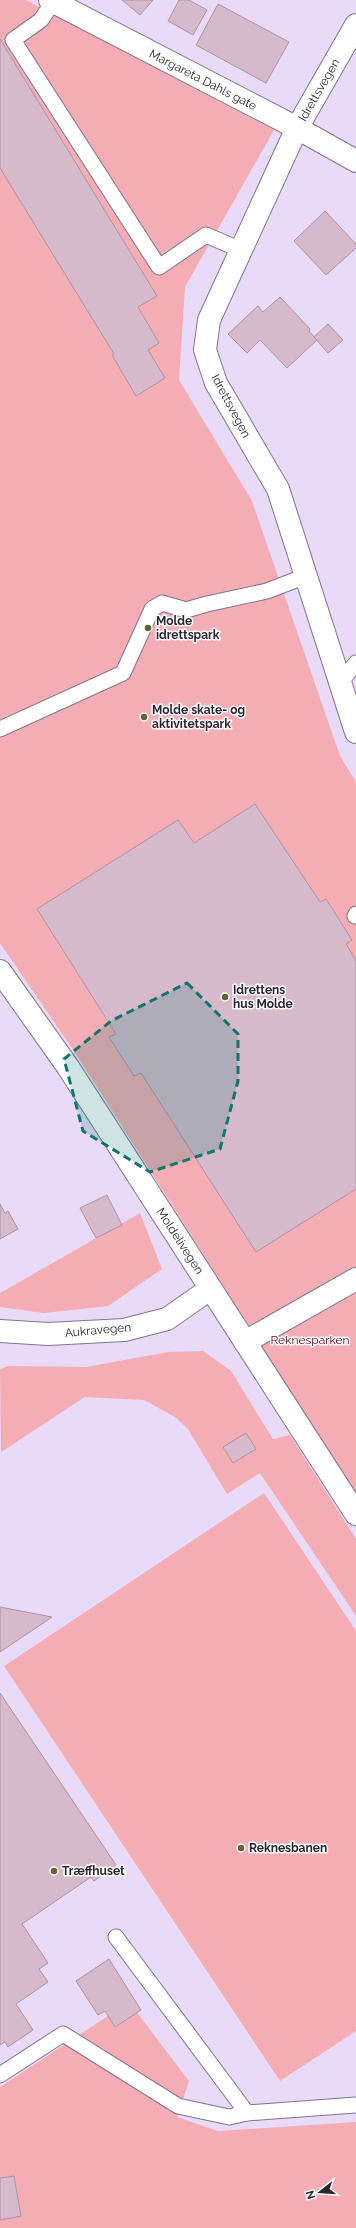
<svg xmlns="http://www.w3.org/2000/svg" width="356" height="2228" font-family="Raleway,sans-serif">
<style>
.green{fill:#f4adb4}
.building{fill:#d6bacc;stroke:#ae93a4}
.lines{fill:none;stroke-linecap:round;stroke-linejoin:round}
.lane-casing{stroke:#80748d;stroke-width:17}
.street-casing{stroke:#80748d;stroke-width:24}
.secondary-casing{stroke:#80748d;stroke-width:24}
.lane{stroke:#fff;stroke-width:15}
.street{stroke:#fff;stroke-width:22}
.secondary{stroke:#fff;stroke-width:22}
.marked{fill:#0f766e;fill-opacity:0.2;stroke:#0f766e;stroke-width:3;stroke-dasharray:8 5;stroke-linejoin:round}
.poi-dot{fill:#626330;stroke:#fff;stroke-width:1.5}
.labels{text-anchor:middle;dominant-baseline:central;stroke-width:3;stroke-linejoin:round;paint-order:stroke}
.street-label{font-size:12px;fill:#2a252f;stroke:#fff}
.poi-label{font-size:12px;font-weight:bold;fill:#2a252f;stroke:#fff;text-anchor:start}
.park-label{font-size:12px;fill:#5d021e;stroke:#fff}
</style>
<rect width="100%" height="100%" fill="#e9dbf7"/>
<g class="green">
<polygon points="0,0 26,0 274,130 185,287 179,380 252,501 340,756 356,782 356,1495 78,1057 0,943"/>
<polygon points="140,1213 162,1269 108,1306 44,1313 0,1307 0,1293"/>
<polygon points="203,1351 231,1371 273,1439 290,1435 356,1539 356,1616 260,1473 227,1494 188,1429 175,1417 144,1400 85,1397 1,1452 0,1369 9,1366 86,1367 168,1352"/>
<polygon points="264,1493 356,1631 356,2031 280,2081 4,1666"/>
<polygon points="129,2002 189,2081 177,2117 218,2131 356,2122 356,2228 0,2228 0,2087"/>
</g>
<g class="building">
<polygon points="122,0 153,0 140,15"/>
<polygon points="179,0 189,0 207,10 193,35 168,21"/>
<polygon points="218,4 289,42 266,83 196,45"/>
<polygon points="0,39 157,296 138,307 159,343 148,350 165,378 136,396 112,355 114,354 0,168"/>
<polygon points="325,211 356,244 356,248 326,275 294,241"/>
<polygon points="280,297 310,329 309,331 317,340 287,368 260,340 247,353 228,334 258,306 263,312"/>
<polygon points="328,324 343,340 328,353 314,337"/>
<polygon points="255,804 320,902 326,899 352,940 346,944 356,961 356,1189 256,1252 141,1073 134,1076 109,1037 116,1034 37,909 178,820 194,843"/>
<polygon points="107,1195 122,1225 96,1238 80,1208"/>
<polygon points="0,1204 5,1213 8,1211 18,1229 0,1239"/>
<polygon points="246,1433 256,1449 233,1463 223,1447"/>
<polygon points="0,1607 52,1617 0,1652"/>
<polygon points="0,1693 116,1865 94,1881 91,1877 22,1924 48,1963 39,1969 48,1982 16,2004 33,2030 8,2047 5,2042 0,2045"/>
<polygon points="109,1959 141,2010 115,2027 105,2011 98,2015 76,1981"/>
<polygon points="14,2176 21,2216 0,2220 0,2178"/>
</g>
<g class="lines">
<defs>
<g id="lane">
<polyline points="53,2 41,20 13,40 159,267 206,235 241,250"/>
<polyline points="340,683 356,663"/>
<polyline points="0,729 123,673 152,609 162,603 186,610 207,604 267,591 306,576"/>
<polyline points="355,916 356,914"/>
<polyline points="116,1937 247,2113"/>
<polyline points="0,2075 63,2034 178,2106 229,2117 247,2113 356,2105"/>
</g>
<g id="street">
<polyline points="50,0 297,128 356,161"/>
<polyline points="356,25 297,128 209,320 205,350 216,383 278,489 356,732"/>
<polyline points="0,1331 48,1334 124,1330 167,1319 210,1289"/>
<polyline points="245,1342 356,1279"/>
</g>
<polyline id="secondary" points="0,971 68,1067 356,1514"/>
</defs>
<use href="#lane" class="lane-casing"/>
<use href="#street" class="street-casing"/>
<use href="#secondary" class="secondary-casing"/>
<use href="#lane" class="lane"/>
<use href="#street" class="street"/>
<use href="#secondary" class="secondary"/>
</g>
<path class="marked" d="M187 983 238 1034V1081L220 1149 150 1172 83 1131 64 1059 111 1021Z"/>
<g class="poi-dot">
<circle cx="148" cy="628" r="4"/>
<circle cx="144" cy="717" r="4"/>
<circle cx="225" cy="997" r="4"/>
<circle cx="241" cy="1848" r="4"/>
<circle cx="54" cy="1871" r="4"/>
</g>
<g class="labels">
<g class="street-label">
<text transform="translate(203 80) rotate(27)">Margareta Dahls gate</text>
<text transform="translate(319 90) rotate(-60)">Idrettsvegen</text>
<text transform="translate(231 406) rotate(62)">Idrettsvegen</text>
<text transform="translate(180 1241) rotate(57)">Moldelivegen</text>
<text transform="translate(98 1330) rotate(-5)">Aukravegen</text>
</g>
<g class="poi-label">
<text x="156" y="621">Molde<tspan x="156" dy="14">idrettspark</tspan></text>
<text x="152" y="710">Molde skate- og<tspan x="152" dy="14">aktivitetspark</tspan></text>
<text x="233" y="990">Idrettens<tspan x="233" dy="14">hus Molde</tspan></text>
<text x="249" y="1848">Reknesbanen</text>
<text x="62" y="1871">Træffhuset</text>
</g>
<g class="park-label">
<text x="310" y="1340">Reknesparken</text>
</g>
</g>
<g transform="translate(320 2192) rotate(253)" stroke="#ffffff" stroke-width="3" paint-order="stroke">
<path d="M0-3L7 15L0 10L-7 15Z" fill="#2a252f"/>
<text y="-6" font-size="11" font-weight="bold" text-anchor="middle" fill="#2a252f">N</text>
</g>
</svg>
